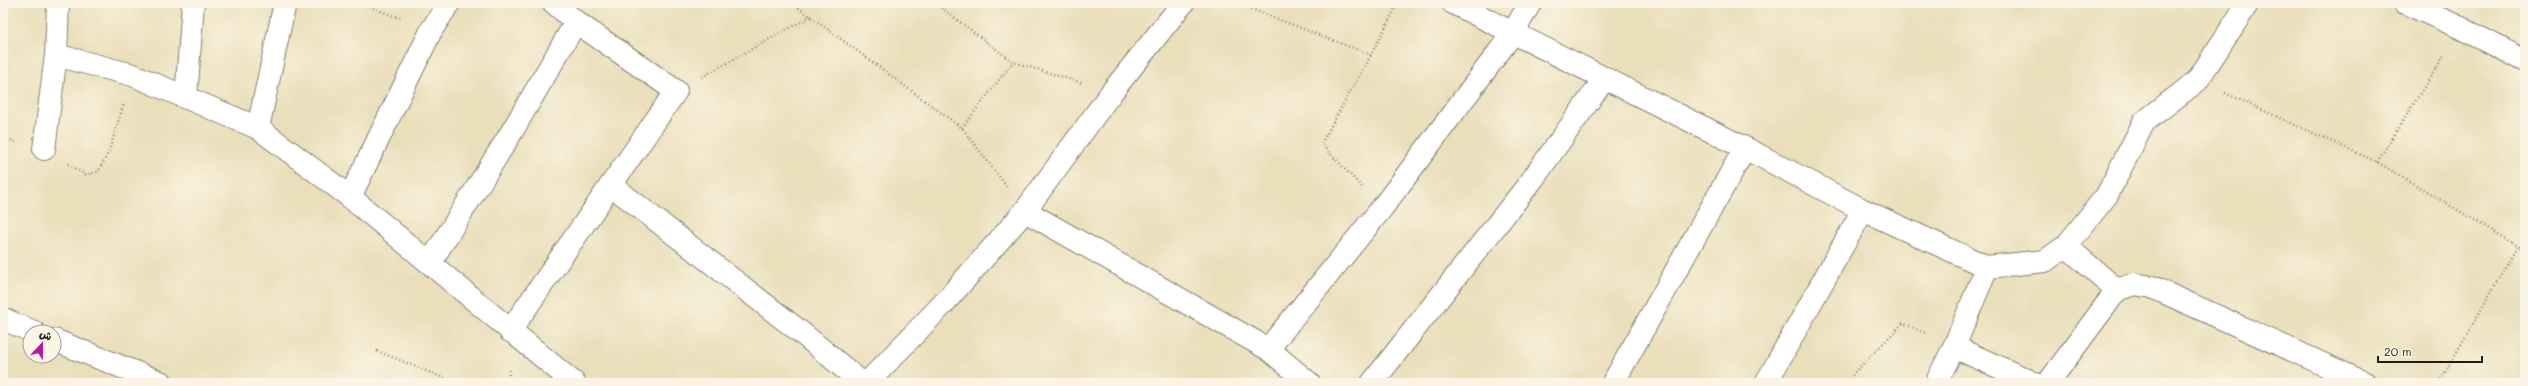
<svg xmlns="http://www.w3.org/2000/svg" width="2528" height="386" font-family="Mali,'Playpen Sans Arabic',sans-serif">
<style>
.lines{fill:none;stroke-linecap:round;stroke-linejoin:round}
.minor-casing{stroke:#837e6c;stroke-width:24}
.path{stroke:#837e6c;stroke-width:2.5;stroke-dasharray:1 3;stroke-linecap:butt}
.minor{stroke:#fff;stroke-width:22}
</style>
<rect width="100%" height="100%" fill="#fcf5e5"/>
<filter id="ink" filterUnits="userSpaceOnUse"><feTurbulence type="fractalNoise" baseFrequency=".025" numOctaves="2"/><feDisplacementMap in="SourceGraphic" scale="8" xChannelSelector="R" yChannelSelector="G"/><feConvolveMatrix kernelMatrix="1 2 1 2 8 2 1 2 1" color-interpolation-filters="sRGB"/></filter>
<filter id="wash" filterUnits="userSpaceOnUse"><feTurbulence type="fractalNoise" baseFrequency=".012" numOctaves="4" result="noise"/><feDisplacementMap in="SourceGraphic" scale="16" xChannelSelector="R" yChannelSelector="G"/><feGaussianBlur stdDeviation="0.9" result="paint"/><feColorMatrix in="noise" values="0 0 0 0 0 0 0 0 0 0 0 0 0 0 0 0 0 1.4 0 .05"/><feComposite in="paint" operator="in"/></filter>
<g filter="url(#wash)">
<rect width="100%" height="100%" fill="#eadfbb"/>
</g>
<g filter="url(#ink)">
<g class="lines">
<defs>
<g id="minor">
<polyline points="1453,3 1745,148 1863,210 1987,267 1954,347 1936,383"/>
<polyline points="2405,3 2461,28 2525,61"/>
<polyline points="56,55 133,75 258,128 350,197 432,29 449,3"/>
<polyline points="186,98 193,3"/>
<polyline points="258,128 285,3"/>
<polyline points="44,149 56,55 58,3"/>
<polyline points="611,185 803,334 862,383"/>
<polyline points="350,197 574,383"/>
<polyline points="1025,211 1268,349 1309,383"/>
<polyline points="2066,246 2117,290"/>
<polyline points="430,263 511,133 576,22"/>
<polyline points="1987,267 2045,261 2066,246 2107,195 2144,122 2197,81 2248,3"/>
<polyline points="3,319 34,332"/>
<polyline points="510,331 676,91 576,22 554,3"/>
<polyline points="54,340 162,383"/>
<polyline points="1954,347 2034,383"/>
<polyline points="1268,349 1382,208 1513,33 1530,3"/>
<polyline points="867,383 944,303 1025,211 1111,93 1183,3"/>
<polyline points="1372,383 1532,180 1605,78"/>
<polyline points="1613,383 1745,148"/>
<polyline points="1766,383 1863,210"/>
<polyline points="2048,383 2117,290 2134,284 2152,287 2365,383"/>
</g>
</defs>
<use href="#minor" class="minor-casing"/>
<g class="path">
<polyline points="358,3 403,19"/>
<polyline points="792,3 962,128 1007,187"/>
<polyline points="935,3 1013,62 1082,83"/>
<polyline points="1236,3 1371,55"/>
<polyline points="702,77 811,16"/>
<polyline points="2225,93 2377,162 2525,250"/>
<polyline points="962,128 1013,62"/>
<polyline points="3,138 16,142"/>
<polyline points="2377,162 2445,54"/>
<polyline points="68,164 86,175 99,171 109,151 124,104"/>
<polyline points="1362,187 1321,144 1371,55 1398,3"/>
<polyline points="377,351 456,383"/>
<polyline points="509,383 509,368"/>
<polyline points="1849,383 1853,374 1903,323 1927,334"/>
<polyline points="2439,383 2517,247"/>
</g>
<use href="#minor" class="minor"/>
</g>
</g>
<rect width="2528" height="386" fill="none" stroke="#fcf5e5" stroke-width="16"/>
<g transform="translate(42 344) rotate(22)"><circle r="19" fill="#fcf5e5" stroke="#a29e95"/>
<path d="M0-3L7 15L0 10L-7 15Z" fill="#b5179e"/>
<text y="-6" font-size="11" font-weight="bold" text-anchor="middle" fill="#1c1c1c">ش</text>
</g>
<path d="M2378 356v6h104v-6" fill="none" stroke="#1c1c1c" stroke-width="2"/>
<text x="2384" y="356" font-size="12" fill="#1c1c1c" stroke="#fcf5e5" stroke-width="3" paint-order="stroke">20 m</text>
</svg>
